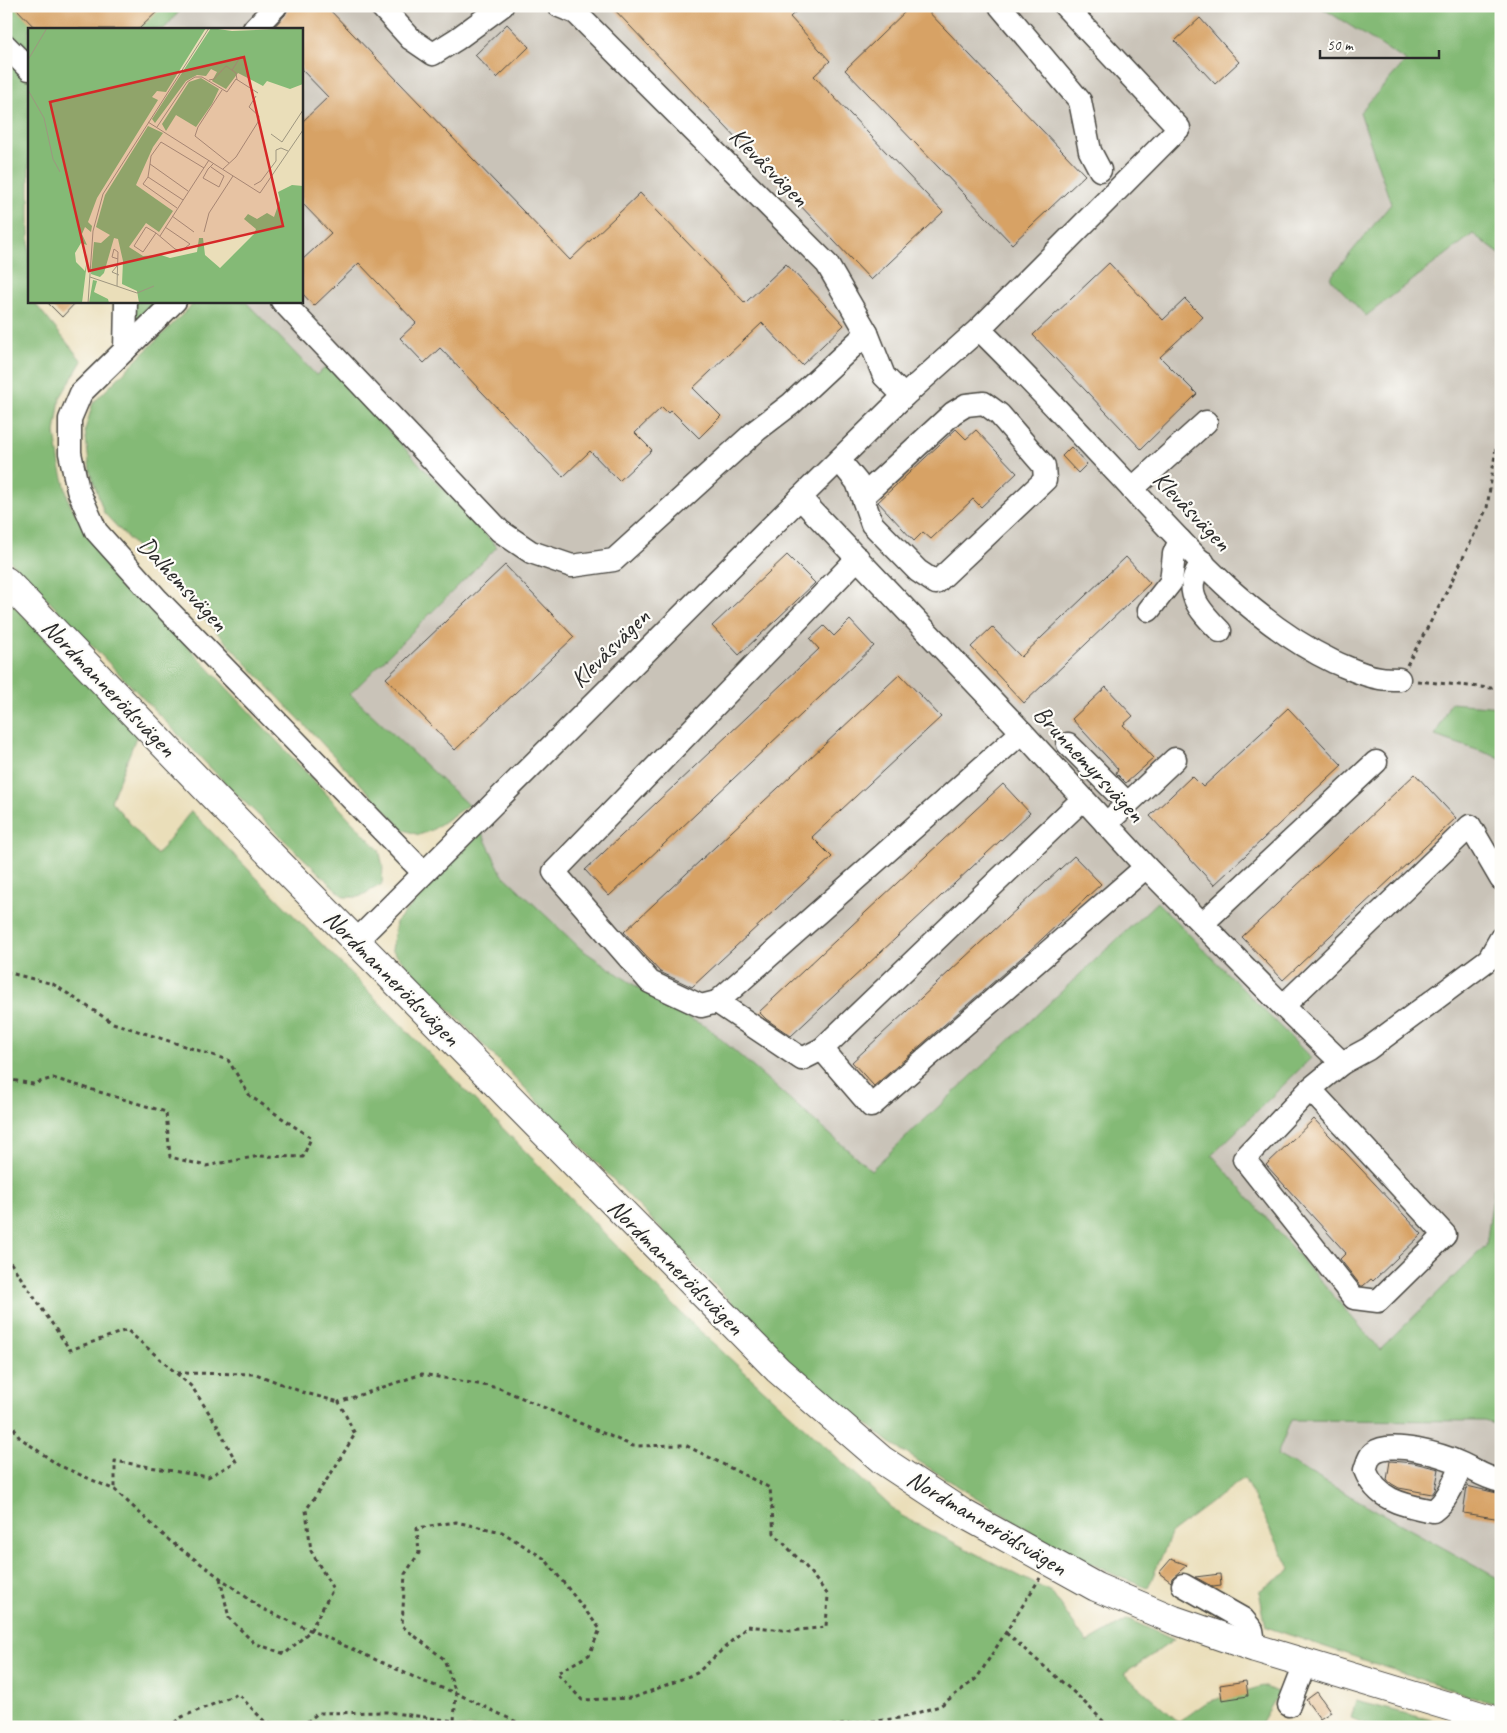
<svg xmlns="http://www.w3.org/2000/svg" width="1507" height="1733" font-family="Caveat,sans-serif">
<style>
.industrial{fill:#c9c3b8}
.forest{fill:#84ba76;stroke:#587250}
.building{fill:#d7a265}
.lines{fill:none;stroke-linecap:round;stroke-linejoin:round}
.minor-casing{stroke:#484640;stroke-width:25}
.major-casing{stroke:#484640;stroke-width:30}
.path{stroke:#484640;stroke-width:3;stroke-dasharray:4 4;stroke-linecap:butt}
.minor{stroke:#fff;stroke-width:22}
.major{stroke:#fff;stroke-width:28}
.labels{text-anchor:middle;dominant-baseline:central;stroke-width:4.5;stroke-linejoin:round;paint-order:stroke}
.street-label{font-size:25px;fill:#2b2b2b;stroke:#fdfcf7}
.inset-road{fill:none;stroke:#9e9680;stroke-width:1}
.view{fill:#d62828;fill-opacity:0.15;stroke:#d62828;stroke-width:2.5}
.inset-edge{fill:none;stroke:#2b2b2b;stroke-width:2.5}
</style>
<rect width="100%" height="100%" fill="#fdfcf7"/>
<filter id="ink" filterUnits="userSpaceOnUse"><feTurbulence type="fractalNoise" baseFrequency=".02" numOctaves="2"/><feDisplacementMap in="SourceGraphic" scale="10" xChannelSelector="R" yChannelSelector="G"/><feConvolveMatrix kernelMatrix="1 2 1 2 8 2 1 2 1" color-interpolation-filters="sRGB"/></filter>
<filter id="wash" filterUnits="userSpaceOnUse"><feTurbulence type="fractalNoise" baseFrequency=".0096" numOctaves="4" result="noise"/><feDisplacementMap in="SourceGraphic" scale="20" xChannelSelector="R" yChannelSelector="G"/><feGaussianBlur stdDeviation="1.12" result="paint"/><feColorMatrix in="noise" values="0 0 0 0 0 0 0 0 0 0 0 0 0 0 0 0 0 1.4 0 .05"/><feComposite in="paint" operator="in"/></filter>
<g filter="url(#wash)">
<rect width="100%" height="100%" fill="#eadeb9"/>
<g class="industrial">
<polygon points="184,6 1319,6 1406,61 1360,112 1391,204 1331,278 1366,316 1473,234 1501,255 1501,707 1450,703 1436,736 1501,758 1501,1142 1486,1245 1380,1350 1212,1155 1311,1058 1157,902 871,1170 707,1027 671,1010 581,949 502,874 468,805 350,694 497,547 328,366 316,375 245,301 301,301 301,29 164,29"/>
<polygon points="1291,1420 1484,1421 1501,1426 1501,1580 1276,1455"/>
</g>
<g class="forest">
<polygon points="6,6 184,6 164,29 29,29 29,301 33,301 82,361 60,398 55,433 60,466 69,502 89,537 120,574 379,850 383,866 382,884 359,897 344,897 231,789 6,557"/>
<polygon points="1319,6 1501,6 1501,255 1473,234 1366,316 1330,278 1391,204 1360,112 1406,61"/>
<polygon points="118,301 158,301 138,321"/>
<polygon points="196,301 245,301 316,375 328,366 497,547 350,694 468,805 432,830 419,835 404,830 104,513 90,471 85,430 93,403"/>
<polygon points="6,598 138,732 111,801 157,855 191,811 526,1152 688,1320 900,1515 1051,1592 1087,1643 1128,1619 1174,1640 1124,1674 1179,1722 1207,1702 1263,1686 1279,1693 1259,1727 6,1727"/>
<polygon points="1450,703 1501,707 1501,758 1435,736"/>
<polygon points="481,831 502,874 581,949 671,1010 707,1027 871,1170 1157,902 1311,1058 1212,1155 1380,1350 1486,1245 1501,1142 1501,1426 1484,1421 1291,1420 1277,1455 1501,1580 1501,1706 1266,1627 1259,1591 1291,1570 1244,1478 1172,1532 1148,1588 1117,1576 1045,1541 893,1445 787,1360 392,950 396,922"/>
<polygon points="1356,1701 1459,1727 1373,1727 1351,1718"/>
</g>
<g id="blocks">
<g class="building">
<polygon points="14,6 163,6 139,29 36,29"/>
<polygon points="289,6 326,6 570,260 640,193 745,303 786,264 844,325 802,365 762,323 693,388 721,416 699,438 671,410 668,413 662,407 635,433 652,450 619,481 590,451 563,477 440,348 424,363 400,338 416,323 359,263 314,306 301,292 301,261 331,233 301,202 301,123 328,97 301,69 301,29 272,29 285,15"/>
<polygon points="611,6 802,6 790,17 830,61 814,76 943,212 871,280"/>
<polygon points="911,6 923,6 1085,175 1012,244 845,70"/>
<polygon points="1200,18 1239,62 1215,84 1175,41"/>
<polygon points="507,24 529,47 497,78 475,55"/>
<polygon points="1109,263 1163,320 1185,299 1203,317 1160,357 1197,394 1141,449 1033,335"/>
<polygon points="46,301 77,301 62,317"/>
<polygon points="956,429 966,439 976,430 1017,473 981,507 973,499 931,539 923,532 914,541 878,502"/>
<polygon points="1071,447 1087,464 1078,473 1062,456"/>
<polygon points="787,555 815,583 739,655 712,626"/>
<polygon points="1126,557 1150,583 1024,703 971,647 992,627 1021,657"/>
<polygon points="505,565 574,637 455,750 386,678"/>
<polygon points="850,620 874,646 609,896 585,870 819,649 810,639 824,626 834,636"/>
<polygon points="900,674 941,717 812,837 832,857 692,987 660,972 624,932"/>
<polygon points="1106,687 1133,716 1123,725 1154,758 1126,783 1116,773 1118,769 1072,719"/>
<polygon points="1288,708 1342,765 1214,885 1150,816 1192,776 1203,787"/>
<polygon points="1415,774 1456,818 1283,980 1242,937"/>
<polygon points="1003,784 1030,813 791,1036 766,1019 759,1012"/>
<polygon points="1074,856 1101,884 1028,952 874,1086 852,1062"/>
<polygon points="1314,1119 1422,1234 1373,1281 1371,1279 1363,1286 1361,1286 1340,1259 1346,1253 1266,1165"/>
<polygon points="1390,1461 1414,1463 1439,1469 1435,1490 1432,1494 1399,1488 1392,1484 1387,1480"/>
<polygon points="1467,1486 1501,1494 1501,1519 1463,1513"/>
<polygon points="1171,1559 1187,1565 1172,1578 1171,1582 1159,1573"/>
<polygon points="1220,1574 1221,1586 1213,1587 1195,1577"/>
<polygon points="1246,1681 1248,1696 1222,1700 1220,1685"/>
<polygon points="1317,1692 1331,1712 1320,1719 1306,1700"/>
</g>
</g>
</g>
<g filter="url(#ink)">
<use href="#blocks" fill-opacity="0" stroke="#484640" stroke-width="1"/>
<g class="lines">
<defs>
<g id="minor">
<polyline points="381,6 411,39 433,54 457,39 502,6"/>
<polyline points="559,6 576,13 827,264 867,333 884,376 904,396"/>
<polyline points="1000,6 1080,101 1090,151 1100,170"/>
<polyline points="254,29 276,6"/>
<polyline points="6,46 29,69"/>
<polyline points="175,301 81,393 70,419 70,453 78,490 96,531 158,600 423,872"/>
<polyline points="282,301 500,531 531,552 572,566 614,560 757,430 791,404 867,333"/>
<path d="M979 329C1027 376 1072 425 1118 474 1183 543 1248 621 1334 662 1349 668 1364 676 1380 678 1387 679 1393 679 1399 679"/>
<polyline points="125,350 126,301"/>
<polyline points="839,460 857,482 872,524 918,571 936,583 1045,480 1044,466 999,414 984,403 966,405 953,413 863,496"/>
<polyline points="1132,489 1206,422"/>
<polyline points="800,498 1022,732 1146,867 1283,1006 1342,1063"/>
<path d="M1203 562C1180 590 1199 610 1220 631"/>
<polyline points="1149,610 1171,582 1174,554 1180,540"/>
<polyline points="1068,744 1127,803"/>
<polyline points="1083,799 822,1049 871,1106 1146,867"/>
<polyline points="1106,824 1175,759"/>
<polyline points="1203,923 1376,762"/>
<polyline points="356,941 800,498 904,396 979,329 1179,128 1065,6"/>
<polyline points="717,1002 701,1006 650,982 554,872 858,558"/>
<polyline points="1283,1006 1470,826 1501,879"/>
<polyline points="822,1049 802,1059 717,1002 1022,732"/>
<polyline points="1310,1089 1445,1235 1378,1301 1354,1298 1244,1159 1310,1089 1342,1063 1368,1049 1489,959 1501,938"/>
<path d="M1462 1464C1455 1480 1448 1501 1433 1511 1404 1505 1377 1501 1365 1470 1367 1465 1368 1457 1373 1453 1390 1439 1443 1455 1462 1464 1477 1471 1483 1477 1501 1481"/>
<polyline points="1183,1585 1243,1619 1252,1630 1255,1648"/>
<polyline points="1289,1705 1305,1664"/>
</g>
<polyline id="major" points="6,581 217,800 778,1370 882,1460 964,1514 1096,1587 1174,1620 1255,1648 1501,1722"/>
</defs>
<use href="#minor" class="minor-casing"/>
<use href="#major" class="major-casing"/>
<g class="path">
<polyline points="1407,665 1442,601 1487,508 1501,414"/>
<polyline points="1417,681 1501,689"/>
<polyline points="6,972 53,984 113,1023 228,1060 250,1096 311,1138 303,1157 259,1156 206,1166 170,1157 166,1112 53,1078 33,1084 6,1079"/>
<polyline points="6,1256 70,1350 127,1330 192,1387 217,1425 236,1462 208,1477 115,1461 115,1490"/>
<polyline points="177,1373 256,1374 302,1392 339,1402"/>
<polyline points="6,1414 19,1437 58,1465 115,1490 170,1541 261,1608 425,1682 456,1693 527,1727"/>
<polyline points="220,1578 229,1618 254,1643 285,1654 310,1631 333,1589 311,1551 306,1510 334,1469 355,1434 339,1402 422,1374 499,1388 633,1446 685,1445 770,1488 774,1533 806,1567 828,1595 826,1627 791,1631 748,1626 697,1673 633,1698 582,1700 557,1673 589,1655 600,1629 545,1559 502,1532 456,1522 417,1528 419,1553 405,1574 402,1626 444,1659 456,1693 454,1721 387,1712 318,1713 301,1727"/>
<polyline points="1006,1633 1078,1696 1109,1727"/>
<polyline points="168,1727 182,1717 238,1694 265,1722 297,1727"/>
<polyline points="824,1727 900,1718 940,1706 977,1678 1040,1578"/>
</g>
<use href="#minor" class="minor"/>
<use href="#major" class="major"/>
</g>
</g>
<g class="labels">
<g class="street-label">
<text transform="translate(769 167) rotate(45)">Klevåsvägen</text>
<text transform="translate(1192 511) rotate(46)">Klevåsvägen</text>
<text transform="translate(183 584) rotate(47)">Dalhemsvägen</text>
<text transform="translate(610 648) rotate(-45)">Klevåsvägen</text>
<text transform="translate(109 688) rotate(46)">Nordmannerödsvägen</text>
<text transform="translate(1089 764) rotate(47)">Brunnemyrsvägen</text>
<text transform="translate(392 978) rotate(45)">Nordmannerödsvägen</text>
<text transform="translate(676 1267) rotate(45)">Nordmannerödsvägen</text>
<text transform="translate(987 1523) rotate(31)">Nordmannerödsvägen</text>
</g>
</g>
<g transform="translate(28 28)">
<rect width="275" height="275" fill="#eadeb9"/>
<path d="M0 0H178L138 64 129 63 124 69 130 72 69 170 60 194 64 198 63 204 57 199 54 206 59 217 53 215 47 225 48 234 57 243 60 226 54 275H0ZM183 0 204 3 275 0V56L262 61 239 53 235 58 210 45 198 61 184 53 189 44 183 41 178 48 169 47 158 53 127 95 124 91ZM173 50 191 61 184 76 168 99 148 87 138 103 134 96 161 54ZM120 98 135 105 125 119 108 157 145 183 131 204 118 195 101 219 115 228 133 227 142 230 169 224 171 210H175L177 227 192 240 226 206 228 201 216 191 220 186 229 191 239 185 246 189 252 172 250 164 264 157 275 158V275H111L109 263 94 256 95 233 90 211 86 210 76 245 72 249 63 246 66 214 73 215 82 207 68 199 77 167ZM65 252 69 253 66 264 80 271 81 275H61Z" fill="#84ba76"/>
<path class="inset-road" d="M0 32 19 0M204 42 213 28M181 52 186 51 198 38 208 45 209 52M0 62 16 90 25 131 32 144M194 62 170 99 167 108 201 135M120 94 232 165 275 102M129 99 159 54 167 49H174L199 64 208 51 230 65M243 106 254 114 275 82M122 136 123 128 133 114 176 140M183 139 196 148 191 159 175 150 180 141 186 135M195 141 208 129 230 94 231 88 221 79 228 68M120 149 122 136 160 163M226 157 233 153 248 133V122L253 120 260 123M149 180 115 156 120 149 155 172M144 188 166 204M176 204 181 185 205 148M128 205 115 224 106 218 118 199 128 205 147 221 153 223 162 216 137 199M132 208 181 132M89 238 84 244 91 247M62 249 109 265 126 258M89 258 90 224 86 221 84 229 90 231M60 275 65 203 75 166 181 0"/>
<path class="view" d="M216 29 255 198 61 243 22 74Z"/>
<rect width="275" height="275" class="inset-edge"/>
</g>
<rect width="1507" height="1733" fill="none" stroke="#fdfcf7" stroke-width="25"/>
<path d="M1320 50v8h119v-8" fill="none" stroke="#2b2b2b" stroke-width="2.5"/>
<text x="1327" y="50" font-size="15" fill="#2b2b2b" stroke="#fdfcf7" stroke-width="4" paint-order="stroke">50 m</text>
</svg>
